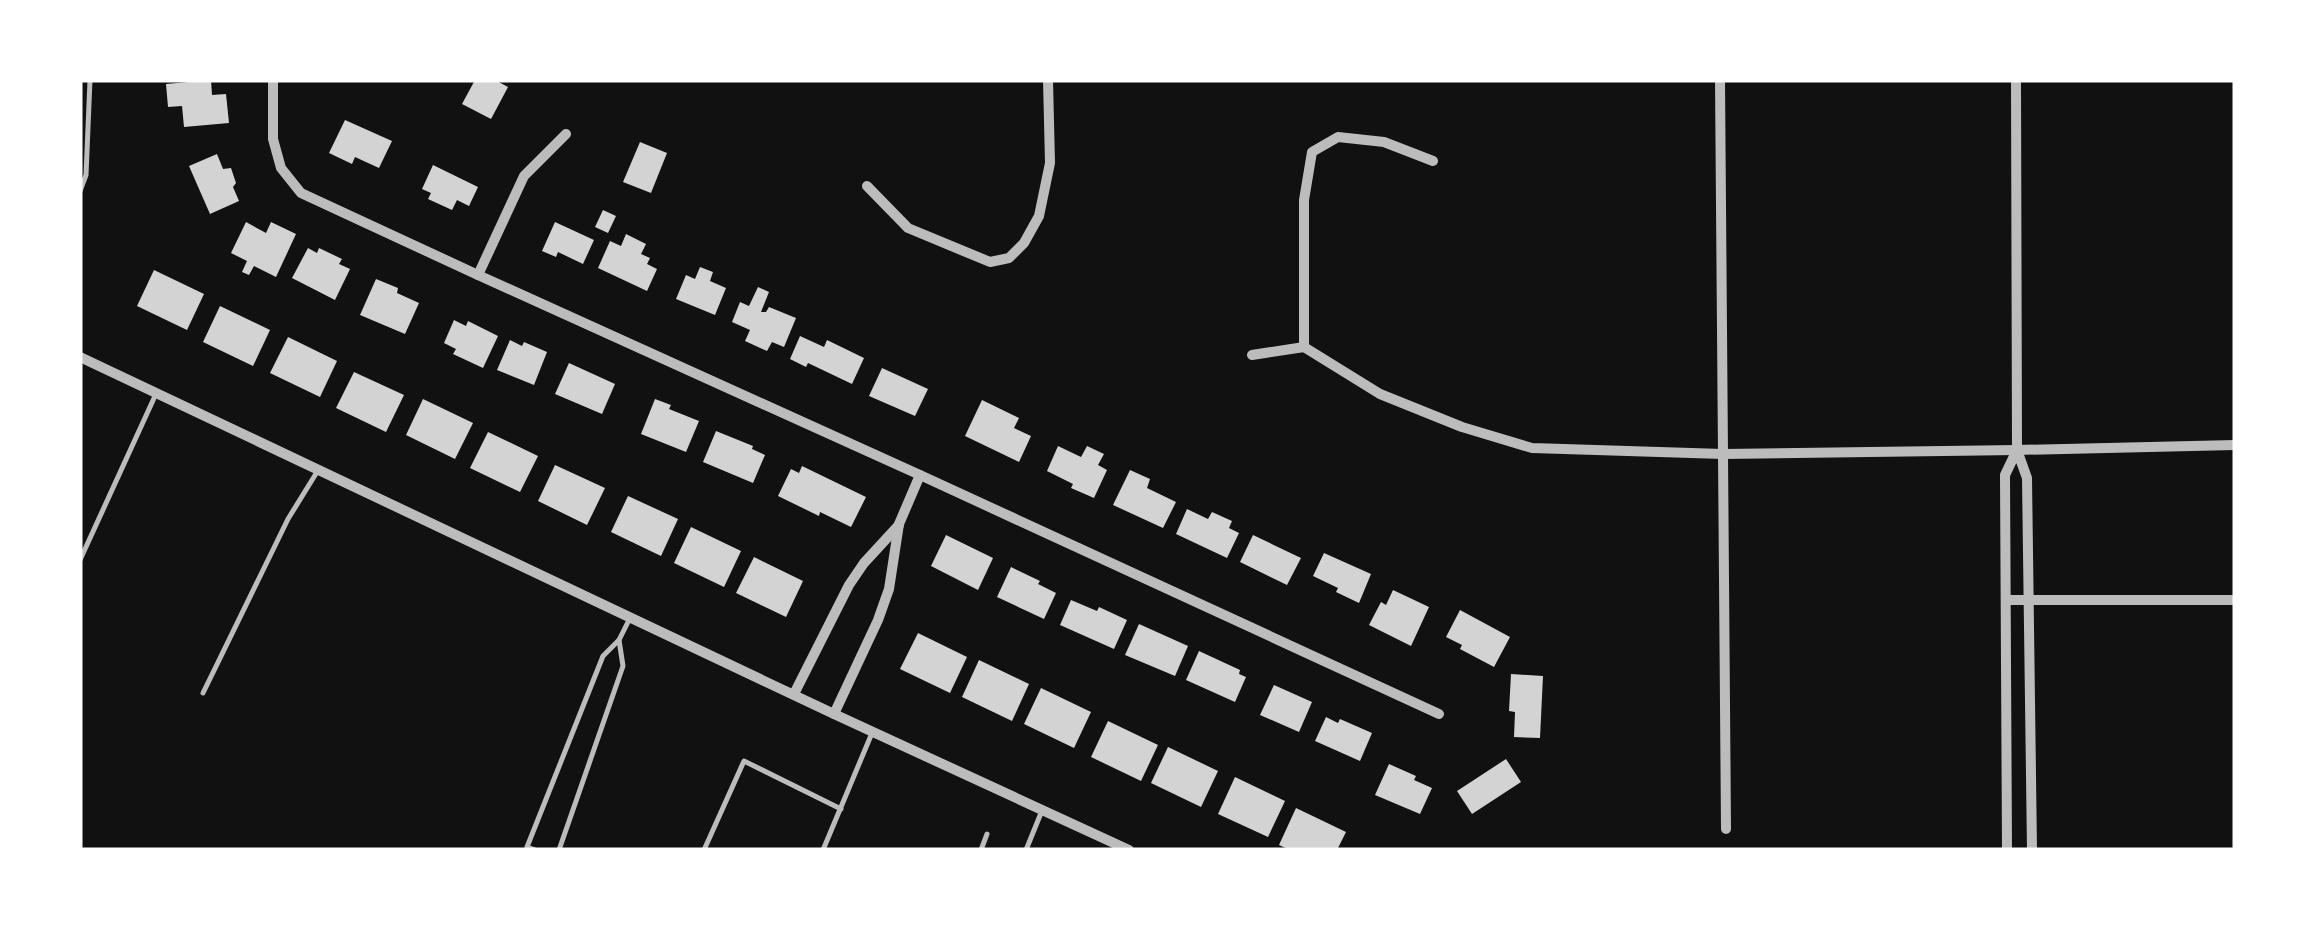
<svg xmlns="http://www.w3.org/2000/svg" width="2315" height="930" font-family="Manrope,sans-serif">
<style>
.building{fill:#d3d3d3}
.lines{fill:none;stroke-linecap:round;stroke-linejoin:round}
.service{stroke:#bcbcbc;stroke-width:5}
.minor{stroke:#bcbcbc;stroke-width:10}
</style>
<rect width="100%" height="100%" fill="#111"/>
<g class="building">
<polygon points="211,80 212,95 226,94 229,123 184,127 182,106 168,107 166,84"/>
<polygon points="475,80 495,80 508,87 491,119 462,104"/>
<polygon points="345,120 392,141 379,168 355,157 352,164 329,153"/>
<polygon points="640,142 667,153 651,193 623,182"/>
<polygon points="217,154 223,169 231,168 236,183 233,187 239,201 210,214 189,166"/>
<polygon points="433,165 478,187 469,206 457,200 452,210 428,199 431,193 422,189"/>
<polygon points="603,210 616,216 608,233 595,227"/>
<polygon points="246,222 266,233 271,222 296,234 276,277 254,266 249,275 242,272 247,261 231,253"/>
<polygon points="555,222 594,240 583,264 558,252 556,257 542,251"/>
<polygon points="626,234 646,244 641,254 650,258 647,264 657,269 647,291 598,268 610,241 621,246"/>
<polygon points="308,248 317,253 319,248 342,259 339,264 350,269 335,300 292,278"/>
<polygon points="700,267 713,272 710,281 726,288 715,315 676,299 686,275 695,279"/>
<polygon points="154,270 204,294 187,330 137,306"/>
<polygon points="376,279 398,288 397,293 419,303 405,334 360,315"/>
<polygon points="758,287 769,292 761,312 766,312 769,307 796,318 784,347 772,342 767,351 745,341 750,330 732,322 740,302 749,306"/>
<polygon points="220,306 270,330 253,366 203,342"/>
<polygon points="454,320 466,326 468,321 498,336 483,368 453,354 456,349 444,343"/>
<polygon points="800,336 824,347 827,340 864,358 852,384 808,363 806,367 790,359"/>
<polygon points="288,337 337,361 320,397 270,373"/>
<polygon points="510,340 522,346 524,342 547,352 534,385 497,370"/>
<polygon points="569,363 615,384 602,414 555,394"/>
<polygon points="882,368 928,389 915,416 869,396"/>
<polygon points="354,372 404,395 386,432 336,408"/>
<polygon points="423,399 473,423 455,459 406,435"/>
<polygon points="655,399 671,405 669,409 699,421 686,452 641,434"/>
<polygon points="982,400 1019,418 1014,428 1031,436 1019,462 965,436"/>
<polygon points="716,431 753,446 752,449 765,455 753,483 703,462"/>
<polygon points="488,432 538,456 520,492 470,468"/>
<polygon points="1058,446 1081,457 1087,446 1104,454 1098,465 1107,470 1094,498 1071,488 1073,484 1047,471"/>
<polygon points="555,465 605,488 587,525 538,501"/>
<polygon points="802,466 866,497 851,527 820,512 819,516 778,496 791,469 799,473"/>
<polygon points="1130,470 1150,479 1147,488 1176,502 1163,528 1113,505"/>
<polygon points="628,496 678,519 661,556 611,532"/>
<polygon points="1187,509 1208,519 1212,512 1232,521 1229,528 1239,533 1227,558 1176,534"/>
<polygon points="691,527 741,551 724,587 674,563"/>
<polygon points="946,535 993,558 978,590 931,566"/>
<polygon points="1253,535 1301,558 1287,585 1240,562"/>
<polygon points="1324,553 1371,574 1359,603 1336,592 1338,588 1313,576"/>
<polygon points="754,557 803,581 786,617 736,593"/>
<polygon points="1011,567 1040,581 1038,584 1056,593 1044,619 997,597"/>
<polygon points="1393,590 1429,607 1411,646 1369,625 1381,602 1386,605"/>
<polygon points="1071,600 1097,611 1099,607 1127,620 1114,649 1060,625"/>
<polygon points="1460,610 1510,637 1494,667 1460,649 1462,645 1446,637"/>
<polygon points="1139,624 1188,646 1175,676 1125,655"/>
<polygon points="918,633 967,657 950,693 900,669"/>
<polygon points="1199,651 1240,670 1239,674 1246,677 1235,702 1186,680"/>
<polygon points="979,660 1029,684 1012,721 962,697"/>
<polygon points="1511,674 1543,676 1540,738 1514,737 1515,712 1509,711"/>
<polygon points="1274,685 1312,702 1299,732 1260,715"/>
<polygon points="1041,688 1091,712 1074,748 1024,724"/>
<polygon points="1326,717 1338,723 1340,719 1372,733 1360,761 1315,741"/>
<polygon points="1108,721 1158,745 1141,781 1091,757"/>
<polygon points="1168,747 1218,771 1201,807 1151,783"/>
<polygon points="1506,759 1521,782 1472,814 1457,791"/>
<polygon points="1389,764 1416,776 1414,780 1432,788 1420,814 1375,795"/>
<polygon points="1235,777 1285,801 1268,837 1218,814"/>
<polygon points="1296,808 1346,832 1337,850 1290,850 1279,845"/>
</g>
<g class="lines">
<g class="service">
<polyline points="80,191 86,175 90,80"/>
<polyline points="80,560 155,396"/>
<polyline points="203,693 288,519 317,472"/>
<polyline points="535,850 527,847 603,656 619,640 629,620"/>
<polyline points="559,850 623,666 619,640"/>
<polyline points="704,850 744,761 841,809"/>
<polyline points="823,850 872,733"/>
<polyline points="981,850 987,834"/>
<polyline points="1026,850 1041,813"/>
</g>
<g class="minor">
<polyline points="273,80 273,139 281,168 301,193 478,275 920,475 1439,714"/>
<polyline points="1720,80 1726,829"/>
<polyline points="2016,80 2017,450"/>
<polyline points="1433,161 1384,142 1338,137 1312,152 1304,200 1304,347 1380,394 1462,427 1532,448 1723,454 2017,450 2235,445"/>
<polyline points="867,186 908,228 990,262 1009,258 1024,243 1039,216 1050,163 1048,80"/>
<polyline points="478,275 524,176 566,134"/>
<polyline points="1252,355 1304,347"/>
<polyline points="80,357 834,714 1129,850"/>
<polyline points="2006,600 2235,600"/>
<polyline points="794,694 849,585 864,563 899,525"/>
<polyline points="834,714 878,620 889,589 899,524 920,475"/>
<polyline points="2007,850 2005,475 2017,450 2027,478 2032,850"/>
</g>
</g>
<rect width="2315" height="930" fill="none" stroke="#ffffff" stroke-width="165"/>
</svg>
